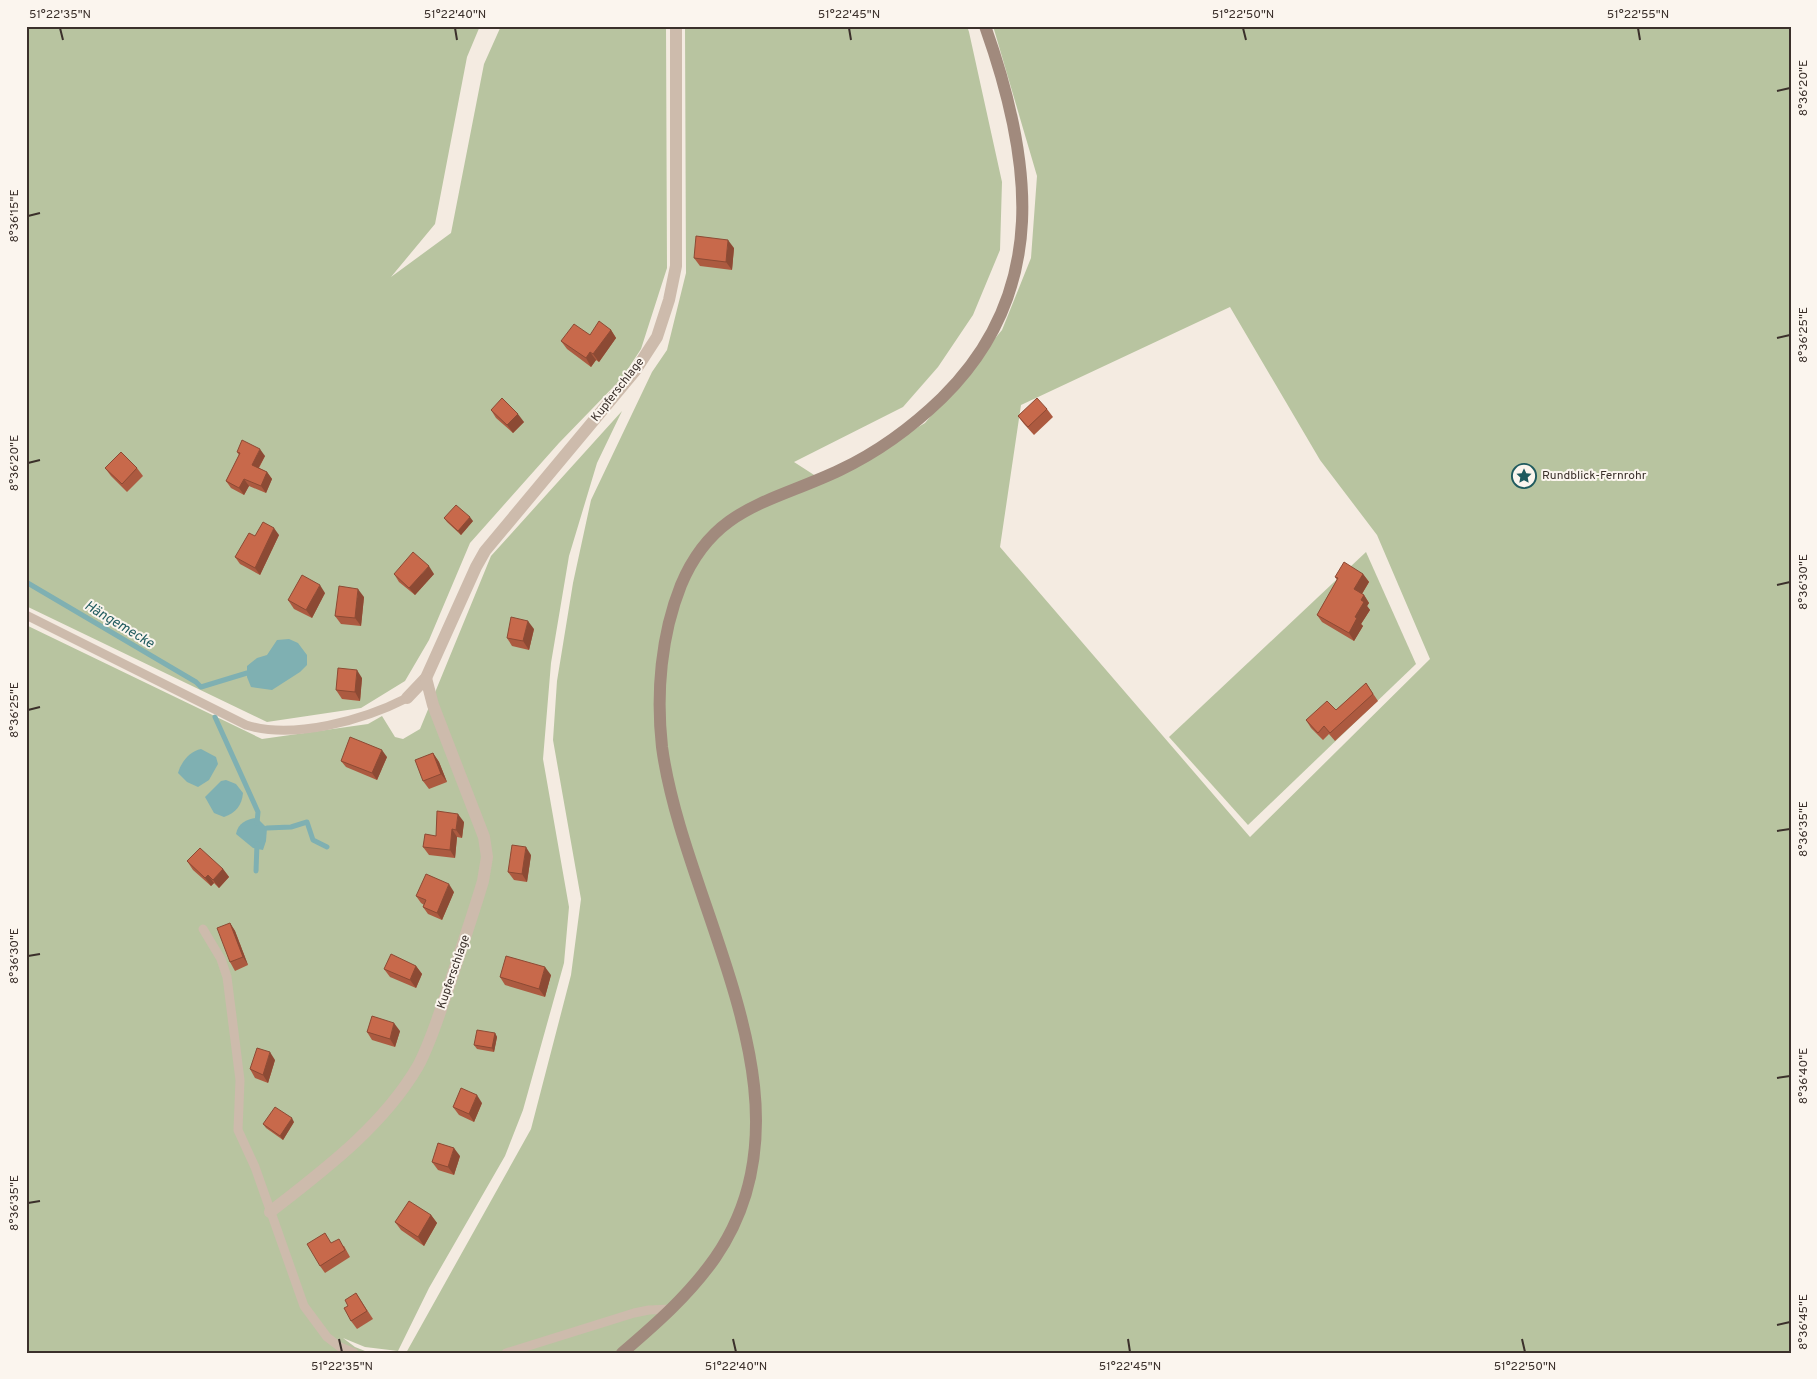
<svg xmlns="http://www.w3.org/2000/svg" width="1817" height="1379" font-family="Overpass,sans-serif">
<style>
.green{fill:#b8c4a0;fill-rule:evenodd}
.water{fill:#7fb0b2}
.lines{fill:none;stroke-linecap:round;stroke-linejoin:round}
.stream{stroke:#7fb0b2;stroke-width:5}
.lane{stroke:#cdbbac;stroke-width:9}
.street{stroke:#cdbbac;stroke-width:12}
.secondary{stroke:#a18a7d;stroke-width:12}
.wall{fill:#ac5a40}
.shaded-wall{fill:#8c4a34}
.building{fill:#c8694b;stroke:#8c4a34}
.ticks{fill:none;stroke:#3b302b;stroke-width:2}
.labels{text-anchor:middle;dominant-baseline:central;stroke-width:4;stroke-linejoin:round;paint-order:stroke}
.street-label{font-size:12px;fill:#3b302b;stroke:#fbf5ee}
.poi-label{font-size:12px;fill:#3b302b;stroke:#fbf5ee;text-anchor:start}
.water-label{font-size:14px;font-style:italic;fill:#1f5a5e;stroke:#fbf5ee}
.neatline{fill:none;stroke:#3b302b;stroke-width:2}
.ticks-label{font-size:12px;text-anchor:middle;fill:#3b302b}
</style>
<rect width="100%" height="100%" fill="#f4ebe1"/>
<g class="green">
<polygon points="26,26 480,26 467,57 435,224 391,277 451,233 484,64 501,26 666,26 667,268 641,349 622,378 559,443 470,543 429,640 405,681 361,708 267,722 26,606"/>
<path d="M685 26H967L969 32 1002 182 1000 250 973 315 938 367 903 407 794 462 825 482 925 423 1002 330 1031 258 1037 176 993 26H1791V1353H406L531 1129 571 975 581 899 553 740 557 681 573 583 591 500 652 372 667 350 686 273ZM1230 307 1320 460 1377 535 1430 659 1250 837 1000 547 1021 405Z"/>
<polygon points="622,411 597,463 569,556 551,663 543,759 569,907 564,963 523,1110 505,1156 429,1288 398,1351 365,1347 343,1338 355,1347 370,1353 26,1353 26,625 262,739 368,724 382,716 395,737 403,739 420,729 491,556"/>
<polygon points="1366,552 1416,664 1248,825 1169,737"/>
</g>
<g class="water">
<polygon points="289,639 298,643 307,655 307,665 300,672 272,690 251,687 247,677 247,666 257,658 267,655 277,640"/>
<path d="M201 749 216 757 218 764 209 780 198 787 187 782 178 773C181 762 190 751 201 749Z"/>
<path d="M226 780 236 784 243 793C242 805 236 813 224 817L214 813 205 797 221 781Z"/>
<path d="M257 818 267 828 266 841 263 850 253 848 236 834C238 823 247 819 257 818Z"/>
</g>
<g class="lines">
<g class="stream">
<polyline points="26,582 196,682 201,687 247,673"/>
<polyline points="215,717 258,812 257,823"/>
<polyline points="267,828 291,827 307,822 313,840 327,847"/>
<polyline points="256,871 257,844"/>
</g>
<g class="lane">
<path d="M26 615 246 725C293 740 364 720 407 698"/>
<polyline points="203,929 221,959 227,977 240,1080 238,1130 255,1167 304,1306 327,1337 340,1347 354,1353"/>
<polyline points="506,1353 634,1313 649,1310 672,1309"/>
</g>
<g class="street">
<polyline points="407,698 426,678 476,567 485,551 635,371 657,337 669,300 676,266 676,26"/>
<path d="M270 1212C324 1170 383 1126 418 1066 430 1044 438 1017 447 992 459 955 472 918 483 881L487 857 484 837 433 705 426 678"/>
</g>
<path class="secondary" d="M622 1353C656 1324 689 1295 715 1258 824 1100 684 910 662 747 656 693 661 635 681 585 714 506 771 503 840 470 878 452 912 427 942 398 1051 291 1032 158 985 26"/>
</g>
<g class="wall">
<polygon points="734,248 732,270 700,266 694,258"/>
<polygon points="611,330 616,338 599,362 596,360 591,367 567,349 561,341"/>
<polygon points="1047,409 1053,417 1034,435 1024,424 1018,416"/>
<polygon points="491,410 524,422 513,433 496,418"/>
<polygon points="237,452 265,456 259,468 267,472 272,479 266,493 249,486 244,495 231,488 226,481 239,455"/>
<polygon points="105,468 137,468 143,476 127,492 111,476"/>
<polygon points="444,518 473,521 461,535 447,522"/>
<polygon points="279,535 260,575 240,564 235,557 255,536"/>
<polygon points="394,574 434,574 415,595 399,582"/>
<polygon points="1363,574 1369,582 1362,594 1364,595 1369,603 1367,606 1370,610 1361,624 1363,626 1354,641 1322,622 1317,615 1337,580 1335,577"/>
<polygon points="325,593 312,618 294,609 288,600"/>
<polygon points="364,597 361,626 341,624 335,616"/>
<polygon points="534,629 529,650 512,646 507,638"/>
<polygon points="362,678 360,701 342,699 336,690"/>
<polygon points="1366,683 1378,701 1335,741 1329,734 1323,740 1311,728 1306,720 1336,710"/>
<polygon points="433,753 439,762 447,782 429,789 423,781"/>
<polygon points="387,757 377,780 346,767 341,761"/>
<polygon points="464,822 462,838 457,837 455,858 429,855 423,847 436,836"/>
<polygon points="531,855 527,882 514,880 508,872"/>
<polygon points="187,861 223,869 229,877 219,888 214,883 211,886 193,870"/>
<polygon points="454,892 442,920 428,914 423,907 424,905 421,903 416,896"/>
<polygon points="230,923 235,931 248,965 235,971 230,962"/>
<polygon points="416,966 422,974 416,988 390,977 384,969"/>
<polygon points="551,975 545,997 505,985 500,977"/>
<polygon points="400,1031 395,1047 372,1040 367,1032"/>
<polygon points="495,1033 497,1037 494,1052 477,1049 474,1045"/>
<polygon points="275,1060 268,1083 255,1078 250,1069"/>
<polygon points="482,1103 474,1122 459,1115 453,1107"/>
<polygon points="294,1122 283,1140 266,1128 263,1124"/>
<polygon points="460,1156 454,1175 438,1170 432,1162"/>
<polygon points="431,1215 437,1223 424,1246 401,1230 395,1222"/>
<polygon points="332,1243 344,1246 350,1257 325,1273 320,1266"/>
<polygon points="356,1293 373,1319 357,1329 351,1321 348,1306"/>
</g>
<g class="shaded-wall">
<polygon points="728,240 734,248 732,270 726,262"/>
<polygon points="611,330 616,338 599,362 593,354"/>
<polygon points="590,352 596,360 591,367 586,358"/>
<polygon points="518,414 524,422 513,433 507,425"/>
<polygon points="260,449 265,456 256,472 252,465"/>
<polygon points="267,472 272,479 266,493 261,486"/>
<polygon points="244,479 249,486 244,495 239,488"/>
<polygon points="470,517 473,521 461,535 458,531"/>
<polygon points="274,528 279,535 260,575 255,568"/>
<polygon points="429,566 434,574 415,595 409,588"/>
<polygon points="1363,574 1369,582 1360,597 1354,589"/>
<polygon points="320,585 325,593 312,618 306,610"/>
<polygon points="358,589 364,597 361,626 355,618"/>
<polygon points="1364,595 1369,603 1367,606 1370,610 1361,624 1363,626 1354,641 1349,633 1355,617 1361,600"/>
<polygon points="528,621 534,629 529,650 523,641"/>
<polygon points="357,670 362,678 360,701 355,692"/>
<polygon points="382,750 387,757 377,780 372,773"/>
<polygon points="433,753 439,762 447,782 441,774"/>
<polygon points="458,814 464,822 462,838 456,830"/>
<polygon points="452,829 457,837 455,858 450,850"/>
<polygon points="526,847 531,855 527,882 522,874"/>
<polygon points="223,869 229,877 219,888 213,880"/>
<polygon points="208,875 214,883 211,886 205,878"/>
<polygon points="449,884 454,892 442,920 437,913"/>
<polygon points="230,923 235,931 248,965 243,957"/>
<polygon points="416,966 422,974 416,988 410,980"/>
<polygon points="545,967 551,975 545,997 539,989"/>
<polygon points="394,1023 400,1031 395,1047 390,1039"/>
<polygon points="495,1033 497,1037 494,1052 492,1048"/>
<polygon points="270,1052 275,1060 268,1083 263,1075"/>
<polygon points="477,1095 482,1103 474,1122 469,1114"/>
<polygon points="292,1118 294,1122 283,1140 280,1136"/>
<polygon points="454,1148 460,1156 454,1175 448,1167"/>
<polygon points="431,1215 437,1223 424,1246 418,1237"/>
</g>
<g class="building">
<polygon points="696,236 728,240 726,262 694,258"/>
<polygon points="599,321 611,330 593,354 590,352 586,358 561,341 574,324 590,335"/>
<polygon points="502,398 518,414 507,425 491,410"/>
<polygon points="1037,398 1047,409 1028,427 1018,416"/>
<polygon points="242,440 260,449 252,465 267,472 261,486 244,479 239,488 226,481 240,453 237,452"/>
<polygon points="121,452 137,468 122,484 105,468"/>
<polygon points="456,505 470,517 458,531 444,518"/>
<polygon points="263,522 274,528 255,568 235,557 249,533 255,536"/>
<polygon points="413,552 429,566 409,588 394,574"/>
<polygon points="1344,562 1363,574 1354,589 1364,595 1361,600 1364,602 1355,617 1357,618 1349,633 1317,615 1338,578 1335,577"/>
<polygon points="302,575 320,585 306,610 288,600"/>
<polygon points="339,586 358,589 355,618 335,616"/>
<polygon points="511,617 528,621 523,641 507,638"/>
<polygon points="338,668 357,670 355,692 336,690"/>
<polygon points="1366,683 1373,694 1330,733 1324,726 1318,733 1306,720 1327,701 1336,710"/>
<polygon points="350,737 382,750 372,773 341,761"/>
<polygon points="433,753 441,774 423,781 415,760"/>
<polygon points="437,811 458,814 456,830 452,829 450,850 423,847 425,834 436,836"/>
<polygon points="512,845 526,847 522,874 508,872"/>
<polygon points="200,848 223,869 213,880 208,875 205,878 187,861"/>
<polygon points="426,874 449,884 437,913 423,907 426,900 416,896"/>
<polygon points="230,923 243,957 230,962 217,928"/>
<polygon points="391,954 416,966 410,980 384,969"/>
<polygon points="506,956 545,967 539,989 500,977"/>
<polygon points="372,1016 394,1023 390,1039 367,1032"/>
<polygon points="477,1030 495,1033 492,1048 474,1045"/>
<polygon points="257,1048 270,1052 263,1075 250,1069"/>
<polygon points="461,1088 477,1095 469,1114 453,1107"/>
<polygon points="275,1107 292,1118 280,1136 263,1124"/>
<polygon points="438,1143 454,1148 448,1167 432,1162"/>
<polygon points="409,1201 431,1215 418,1237 395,1222"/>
<polygon points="325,1233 331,1243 339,1239 345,1250 320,1266 307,1244"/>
<polygon points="356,1293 367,1311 351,1321 344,1308 348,1306 345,1300"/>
</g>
<path class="ticks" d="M60 28 63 40M455 28 457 40M849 28 851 40M1243 28 1246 40M1638 28 1640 40M1777 91 1790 88M28 216 40 213M1777 338 1790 335M28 463 40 460M1777 585 1790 582M28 710 40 707M1777 831 1790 829M28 956 40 954M1777 1078 1790 1076M28 1203 40 1201M1777 1325 1790 1322M339 1339 342 1352M733 1339 736 1352M1128 1339 1130 1352M1522 1339 1525 1352"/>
<defs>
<symbol id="sight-ring" viewBox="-11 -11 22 22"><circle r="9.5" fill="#fbf5ee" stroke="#1f5a5e" stroke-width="1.5"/><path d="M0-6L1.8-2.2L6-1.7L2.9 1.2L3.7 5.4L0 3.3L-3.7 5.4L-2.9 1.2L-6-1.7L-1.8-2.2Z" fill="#1f5a5e"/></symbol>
</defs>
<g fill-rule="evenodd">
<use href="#sight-ring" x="1510" y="462" width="28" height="28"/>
</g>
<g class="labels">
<g class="street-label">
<text transform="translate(618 390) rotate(-52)">Kupferschlage</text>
<text transform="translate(454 972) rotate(-71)">Kupferschlage</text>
</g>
<g class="poi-label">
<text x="1542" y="476">Rundblick-Fernrohr</text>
</g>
<g class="water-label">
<text transform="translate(119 625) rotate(31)">Hängemecke</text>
</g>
</g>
<rect width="1817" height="1379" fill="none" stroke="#fbf5ee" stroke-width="55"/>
<rect x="28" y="28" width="1762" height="1324" class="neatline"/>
<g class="ticks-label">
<text x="60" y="18">51°22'35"N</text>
<text x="455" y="18">51°22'40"N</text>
<text x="849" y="18">51°22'45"N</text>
<text x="1243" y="18">51°22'50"N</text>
<text x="1638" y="18">51°22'55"N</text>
<text transform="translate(1803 88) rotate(-90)" y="4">8°36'20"E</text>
<text transform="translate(14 216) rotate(-90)" y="4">8°36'15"E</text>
<text transform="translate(1803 335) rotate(-90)" y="4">8°36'25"E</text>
<text transform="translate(14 463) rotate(-90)" y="4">8°36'20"E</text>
<text transform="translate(1803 582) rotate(-90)" y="4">8°36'30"E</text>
<text transform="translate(14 710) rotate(-90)" y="4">8°36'25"E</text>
<text transform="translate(1803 829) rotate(-90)" y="4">8°36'35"E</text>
<text transform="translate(14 956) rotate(-90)" y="4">8°36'30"E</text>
<text transform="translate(1803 1076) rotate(-90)" y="4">8°36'40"E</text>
<text transform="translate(14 1203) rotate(-90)" y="4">8°36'35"E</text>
<text transform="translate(1803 1322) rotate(-90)" y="4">8°36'45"E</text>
<text x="342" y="1370">51°22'35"N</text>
<text x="736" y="1370">51°22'40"N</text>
<text x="1130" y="1370">51°22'45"N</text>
<text x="1525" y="1370">51°22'50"N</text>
</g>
</svg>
